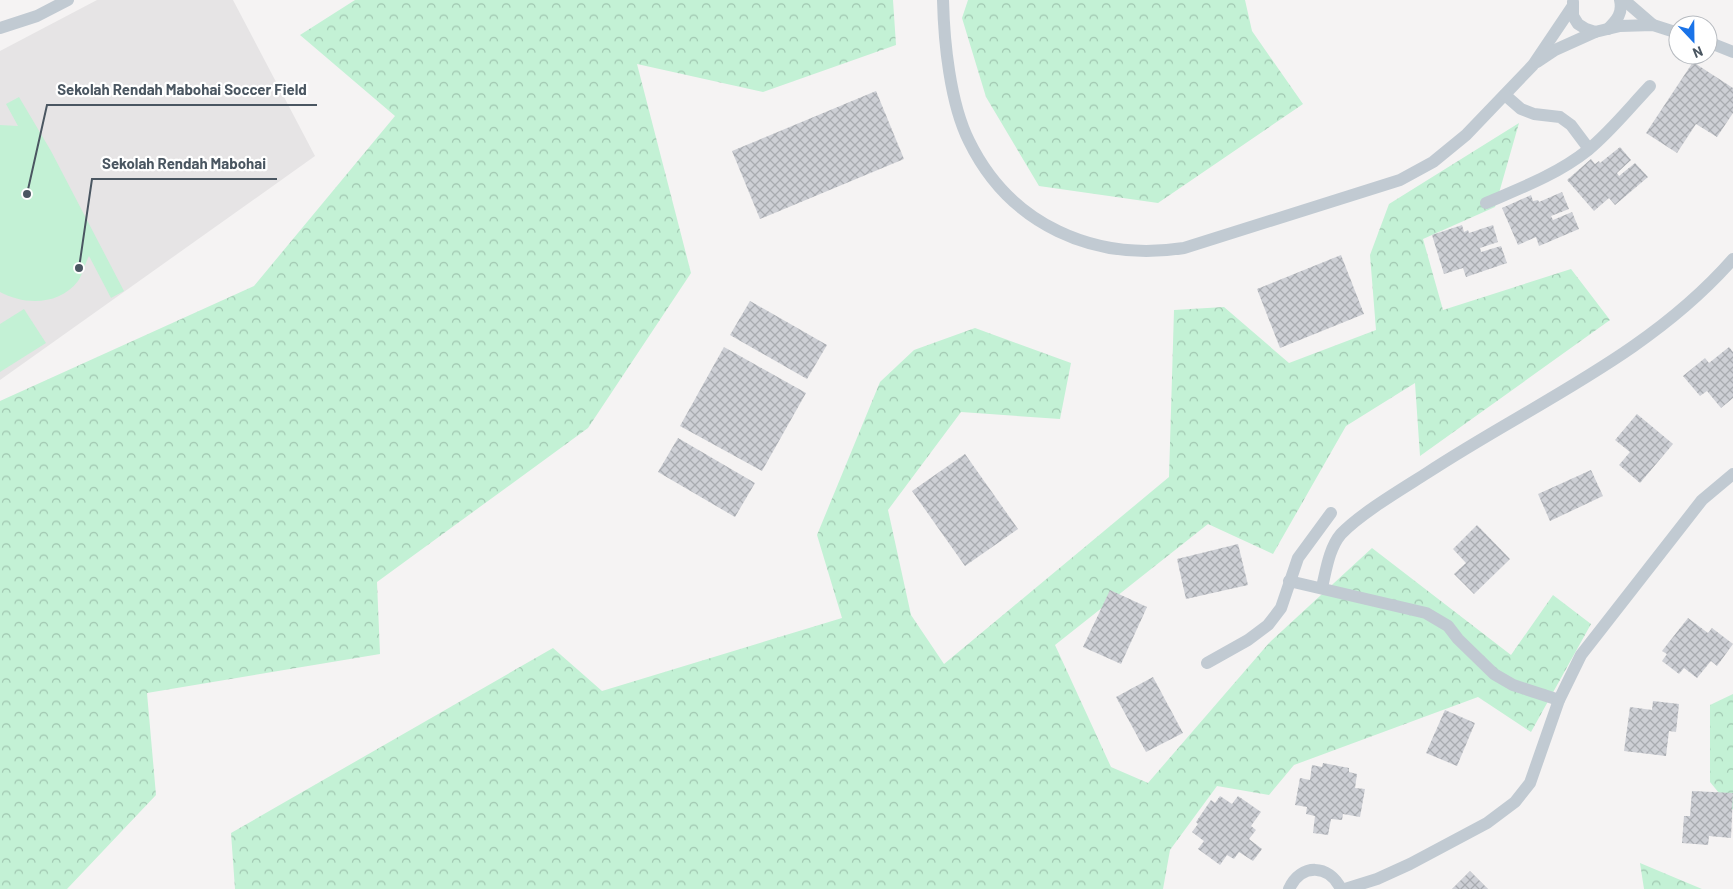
<svg xmlns="http://www.w3.org/2000/svg" width="1733" height="889" font-family="Barlow,sans-serif">
<style>
.education{fill:#e6e4e5}
.forest{fill:url(#forest-crowns)}
.garden{fill:#c3f1d5}
.building{fill:url(#building-cross-hatch)}
.lines{fill:none;stroke-linecap:round;stroke-linejoin:round}
.street{stroke:#c1cad2;stroke-width:12}
.leader{fill:none;stroke:#4a5661;stroke-width:2}
.callout-dot{fill:#4a5661;stroke:#fff;stroke-width:2}
.callout-label{font-size:15px;text-anchor:middle;font-weight:bold;fill:#4a5661;stroke:#fff;stroke-width:4.5;stroke-linejoin:round;paint-order:stroke}
</style>
<defs>
<pattern id="forest-crowns" width="20" height="18" patternUnits="userSpaceOnUse" patternTransform="scale(1.25)"><rect width="20" height="18" fill="#c3f1d5"/><path d="M2 6a3 3 0 1 1 6 0M12 15a3 3 0 1 1 6 0" fill="none" stroke="#a0c6b0"/></pattern>
<pattern id="building-cross-hatch" width="8" height="8" patternUnits="userSpaceOnUse" patternTransform="scale(1.25)"><rect width="8" height="8" fill="#cdcfd5"/><path d="M0 0l8 8M0 8l8-8" fill="none" stroke="#a8abb0"/></pattern>
</defs>
<rect width="100%" height="100%" fill="#f5f3f3"/>
<polygon class="education" points="97,0 233,0 315,156 0,380 0,51"/>
<g class="forest">
<polygon points="355,0 893,0 896,45 763,92 637,64 691,273 588,428 377,582 380,654 147,693 156,795 67,889 0,889 0,401 254,286 395,116 300,35"/>
<polygon points="968,0 1245,0 1252,31 1303,104 1158,203 1039,186 986,97 962,18"/>
<polygon points="1519,123 1495,207 1423,239 1443,310 1571,269 1610,320 1420,456 1415,383 1346,426 1273,554 1208,524 1055,645 1111,767 1148,783 1269,643 1372,548 1511,655 1553,595 1591,624 1531,732 1478,697 1294,765 1269,795 1217,786 1170,850 1163,889 235,889 231,833 553,648 602,691 842,618 817,535 880,382 914,350 975,328 1071,363 1060,419 961,412 888,510 911,615 944,664 1169,477 1174,310 1224,307 1289,363 1376,330 1370,255 1389,204"/>
<polygon points="1733,694 1733,810 1710,782 1710,705"/>
<polygon points="1640,863 1702,889 1644,889"/>
</g>
<g class="garden">
<path d="M19 97 51 151 124 291 111 298 89 256C85 263 83 274 78 281 59 306 24 305 0 292V125L18 126 6 104Z"/>
<polygon points="24,309 46,343 0,372 0,324"/>
</g>
<g class="building">
<polygon points="1693,62 1733,88 1733,113 1717,137 1696,124 1677,153 1646,133"/>
<polygon points="876,91 904,159 760,219 732,151"/>
<polygon points="1620,147 1631,160 1617,173 1619,176 1635,163 1648,177 1615,205 1609,198 1594,211 1567,180 1591,159 1595,164 1599,161 1600,163"/>
<polygon points="1562,192 1569,209 1551,216 1553,220 1572,212 1579,229 1539,246 1536,237 1518,245 1502,208 1531,195 1533,201 1538,200 1539,202"/>
<polygon points="1462,225 1464,232 1468,230 1469,233 1493,225 1498,242 1480,248 1481,252 1501,246 1507,263 1466,277 1463,268 1444,274 1432,235"/>
<polygon points="1341,255 1364,314 1280,348 1257,289"/>
<polygon points="750,301 827,345 807,379 730,335"/>
<polygon points="724,347 806,393 762,471 680,426"/>
<polygon points="1729,347 1733,352 1733,398 1721,408 1707,391 1700,396 1683,376 1705,358 1709,363"/>
<polygon points="1637,414 1673,444 1640,483 1619,465 1630,452 1615,440"/>
<polygon points="678,438 755,483 735,517 658,472"/>
<polygon points="965,454 1018,529 965,566 912,491"/>
<polygon points="1591,470 1603,496 1550,521 1538,494"/>
<polygon points="1477,525 1510,559 1474,594 1454,574 1466,563 1453,549"/>
<polygon points="1238,544 1248,585 1186,599 1177,559"/>
<polygon points="1110,590 1147,607 1121,664 1083,647"/>
<polygon points="1688,618 1708,633 1712,628 1733,644 1717,666 1711,661 1697,678 1684,668 1679,674 1662,661 1667,654 1662,651"/>
<polygon points="1153,677 1183,733 1146,752 1116,697"/>
<polygon points="1653,701 1679,704 1676,732 1669,731 1666,756 1624,751 1630,707 1652,710"/>
<polygon points="1445,710 1475,723 1457,766 1426,753"/>
<polygon points="1323,763 1349,768 1349,772 1357,774 1355,788 1365,789 1360,817 1343,814 1342,820 1331,819 1328,835 1313,833 1315,816 1306,814 1307,807 1295,805 1300,778 1310,780 1312,765 1322,767"/>
<polygon points="1692,791 1733,793 1731,838 1709,836 1708,845 1682,843 1684,816 1690,816"/>
<polygon points="1220,796 1232,804 1238,796 1261,812 1251,826 1256,830 1249,839 1262,849 1253,861 1239,852 1234,859 1227,855 1220,865 1198,849 1204,841 1192,832 1198,824 1196,822 1211,800 1215,803"/>
<polygon points="1470,871 1488,889 1452,889"/>
</g>
<g class="lines">
<g class="street">
<path d="M943 0C944 42 950 103 969 141 1010 225 1094 262 1184 248L1400 180 1433 162 1466 135 1533 65 1572 7"/>
<polyline points="1624,0 1653,25"/>
<polyline points="1573,2 1573,16 1578,24 1586,29 1595,32 1620,26 1653,25 1678,33"/>
<polyline points="0,28 37,16 68,0"/>
<path d="M1608 29C1617 20 1623 13 1620 0"/>
<polyline points="1708,42 1733,52"/>
<polyline points="1537,62 1555,50 1595,32"/>
<polyline points="1505,95 1521,109 1534,114 1560,117 1571,125 1589,149"/>
<path d="M1486 203C1521 188 1558 174 1588 150 1611 131 1630 107 1650 86"/>
<polyline points="1289,581 1426,613 1448,626 1458,639 1494,674 1513,685 1559,700"/>
<path d="M1322 587C1326 571 1329 548 1341 534 1361 513 1402 489 1427 473 1532 404 1649 355 1733 259"/>
<polyline points="1207,663 1248,640 1268,625 1281,608 1298,558 1331,513"/>
<path d="M1289 889C1301 863 1329 864 1341 889"/>
<polyline points="1345,889 1377,879 1410,864 1487,823 1515,802 1530,783 1559,700 1581,655 1702,500 1733,474"/>
</g>
</g>
<path class="leader" d="M27 194L47 105H317M79 268L92 179H277"/>
<g class="callout-dot">
<circle cx="27" cy="194" r="5"/>
<circle cx="79" cy="268" r="5"/>
</g>
<g class="callout-label">
<text x="182" y="95">Sekolah Rendah Mabohai Soccer Field</text>
<text x="184" y="169">Sekolah Rendah Mabohai</text>
</g>
<g transform="translate(1693 40) rotate(158)"><circle r="24" fill="#ffffff" stroke="#b7bbc0"/>
<path d="M0-4L9 19L0 12L-9 19Z" fill="#1a73e8"/>
<text y="-8" font-size="14" font-weight="bold" text-anchor="middle" fill="#4a5661">N</text>
</g>
</svg>
